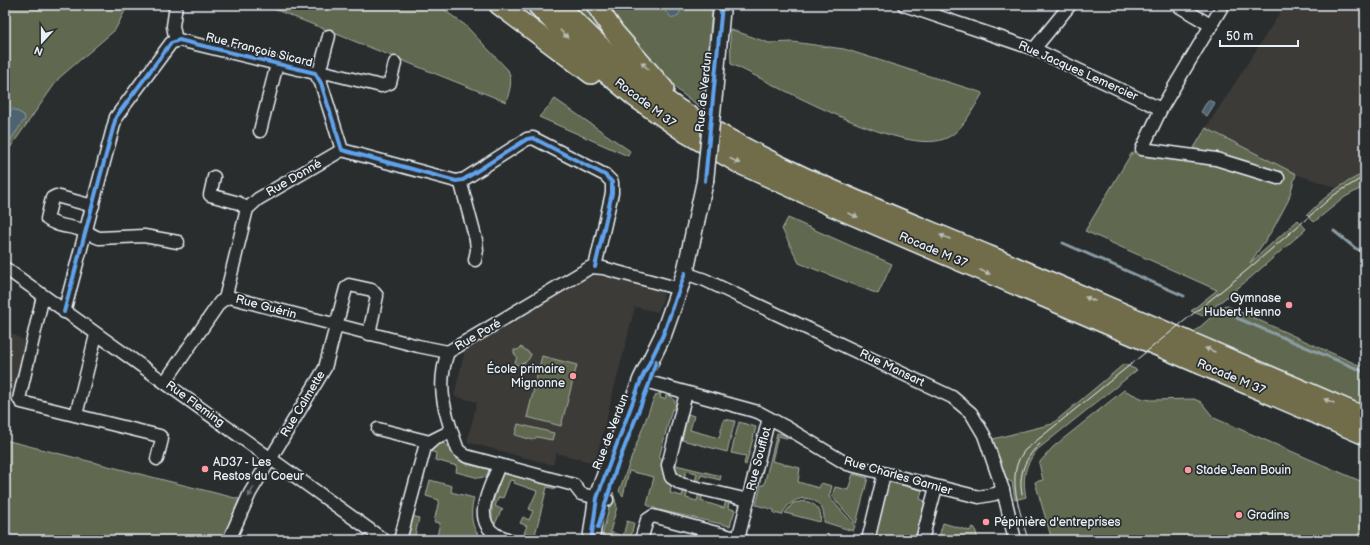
<svg xmlns="http://www.w3.org/2000/svg" width="1370" height="545" font-family="'Balsamiq Sans',sans-serif">
<style>
.built{fill:#3d3b38}
.green{fill:#61694f;stroke:#a4ada4}
.water{fill:#4d6370;stroke:#8b9ca6}
.lines{fill:none;stroke-linecap:round;stroke-linejoin:round}
.stream{stroke:#8b9ca6;stroke-width:3}
.minor-casing{stroke:#e8f1f8;stroke-width:15}
.secondary-casing{stroke:#e8f1f8;stroke-width:19}
.trunk-casing{stroke:#e8f1f8;stroke-width:22}
.minor{stroke:#2a2d2e;stroke-width:12}
.secondary{stroke:#2a2d2e;stroke-width:16}
.trunk{stroke:#716d4b;stroke-width:19}
.tram{stroke:#e8f1f8;stroke-width:1}
.secondary-bridge-casing{stroke:#e8f1f8;stroke-width:19;stroke-linecap:butt}
.secondary-bridge{stroke:#2a2d2e;stroke-width:16}
.cycleway-casing{stroke:#2a2d2e;stroke-width:6}
.cycleway{stroke:#60a3ed;stroke-width:4}
.oneway{fill:#b8bcb3}
.oneway2{fill:#6c7275}
.poi-dot{fill:#ff9aa2;stroke:#2a2d2e;stroke-width:1.5}
.labels{text-anchor:middle;dominant-baseline:central;stroke-width:3.5;stroke-linejoin:round;paint-order:stroke}
.street-label{font-size:12px;fill:#e8f1f8;stroke:#2a2d2e}
.poi-label{font-size:12px;fill:#e8f1f8;stroke:#2a2d2e;text-anchor:start}
</style>
<rect width="100%" height="100%" fill="#2a2d2e"/>
<filter id="ink" filterUnits="userSpaceOnUse"><feTurbulence type="fractalNoise" baseFrequency=".025" numOctaves="2"/><feDisplacementMap in="SourceGraphic" scale="8" xChannelSelector="R" yChannelSelector="G"/><feConvolveMatrix kernelMatrix="1 2 1 2 8 2 1 2 1" color-interpolation-filters="sRGB"/></filter>
<g filter="url(#ink)">
<g class="built">
<polygon points="1285,5 1365,5 1365,173 1337,188 1296,174 1206,128"/>
<polygon points="596,275 658,289 663,293 663,298 658,312 635,307 595,463 556,453 553,465 467,442 477,402 454,396 465,350 583,280"/>
<polygon points="5,329 26,342 5,429"/>
</g>
<g class="green">
<polygon points="9,5 128,5 115,30 59,78 5,155 5,12"/>
<path d="M264 5H437L465 25 508 70C513 81 510 90 506 102Z"/>
<polygon points="572,5 588,5 622,55"/>
<path d="M604 5H713L701 107C661 83 633 40 604 5Z"/>
<path d="M730 29 769 43 793 42 844 49 983 93C973 108 962 133 944 139 900 156 775 84 731 64Z"/>
<polygon points="555,99 630,151 628,156 539,117"/>
<polygon points="1206,128 1296,174 1288,201 1273,229 1250,263 1298,220 1306,229 1249,279 1203,316 1191,311 1217,290 1085,231 1131,154 1142,149 1192,151"/>
<path d="M1365 173V186L1345 197 1314 222 1307 215C1324 197 1342 183 1365 173Z"/>
<polygon points="788,218 892,264 878,294 799,263 782,229"/>
<polygon points="1225,305 1365,368 1365,407 1193,333"/>
<path d="M521 347 531 354C529 361 524 364 517 365L515 363 517 357 514 353V350H518Z"/>
<polygon points="542,356 577,365 561,426 527,417"/>
<path d="M1124 364 1137 370 1038 449C1025 464 1022 478 1026 497L1015 500 1012 482 1007 480 999 462 993 439 1052 424Z"/>
<polygon points="1124,390 1141,398 1151,400 1194,399 1201,402 1214,418 1365,483 1365,540 1052,540 1035,482 1043,480 1039,463 1053,447"/>
<path d="M661 393 660 398 665 399 667 393C674 398 676 402 676 410L672 409 659 458 666 460 672 483 670 493 682 496 684 489 688 490 686 498 697 501 699 493 703 494 701 501 724 508 726 500 729 501 728 508 735 510 730 526 659 510 647 505 654 477 629 471 623 496 619 491 652 403 656 395Z"/>
<polygon points="688,414 694,416 690,430 719,438 724,419 735,421 727,452 682,440"/>
<polygon points="739,422 756,427 746,465 744,464 746,456 731,453"/>
<polygon points="518,424 554,433 552,440 537,437 532,440 515,435"/>
<path d="M777 433 796 438 795 440 778 436 772 461 800 468 798 482 819 488 821 483 832 486 829 497 855 526 853 531 824 522C827 495 793 489 782 515L774 513V510L756 505 761 485H764Z"/>
<polygon points="5,440 239,499 223,540 5,540"/>
<path d="M439 443C451 442 450 453 457 459 465 466 479 466 488 469L491 475 479 478 456 472 457 466 435 460 436 453 430 451Z"/>
<polygon points="675,456 678,457 676,465 721,476 720,480 701,475 699,483 695,482 697,473 686,471 684,479 679,478 673,469"/>
<polygon points="503,472 556,486 556,489 547,487 535,535 524,533 527,526 520,523 523,517 529,520 533,511 529,509 537,491 514,483 515,481 510,480 503,498 499,497 495,506 503,510 501,511 495,524 492,521 492,505"/>
<polygon points="853,474 868,478 856,524 832,496 835,487 848,490"/>
<path d="M430 480 452 486 451 492 474 498C470 513 470 528 483 540H436L440 523 434 522 439 500 426 496Z"/>
<polygon points="888,482 922,490 920,499 925,501 915,540 874,540"/>
<polygon points="613,492 617,507 610,532 623,536 627,521 634,523 630,540 601,540"/>
<path d="M805 501C816 504 823 510 820 522L785 513 793 503Z"/>
<polygon points="413,516 419,518 414,540 406,540"/>
<polygon points="943,523 970,531 972,527 975,528 978,540 938,540"/>
</g>
<g class="water">
<polygon points="659,5 681,5 682,9 677,17 672,18"/>
<polygon points="1208,100 1215,103 1207,116 1201,112"/>
<path d="M13 109 24 115 25 119 5 148C5 137 0 114 13 109Z"/>
</g>
<g class="lines">
<g class="stream">
<polyline points="1334,231 1355,248 1365,253"/>
<polyline points="1063,243 1184,296"/>
<polyline points="1237,318 1365,372"/>
</g>
<defs>
<g id="minor">
<polyline points="904,5 1034,49 1161,109"/>
<polyline points="1177,5 1212,26"/>
<polyline points="1223,5 1161,109 1142,149 1216,159 1278,178"/>
<polyline points="176,41 173,26 176,5"/>
<polyline points="1034,49 1070,5"/>
<polyline points="318,76 328,73 381,86 390,83 395,63"/>
<polyline points="318,76 329,36"/>
<polyline points="260,131 277,64"/>
<polyline points="214,177 210,195 239,203 247,209"/>
<polyline points="460,180 476,240 477,250 475,260"/>
<path d="M93 206 56 196 52 198 47 219C57 227 72 226 85 231 90 233 93 236 99 238L144 236 178 242"/>
<polyline points="5,268 384,540"/>
<polyline points="685,273 705,280 952,397 971,413 984,435 1003,490 1015,540"/>
<polyline points="43,296 19,399 21,402 160,436 162,439 157,459"/>
<polyline points="225,299 247,209 258,199 342,150"/>
<polyline points="64,312 116,117 171,43 179,40 315,73 321,83 342,150 456,181 463,180 527,139 533,138 605,175 612,182 612,193 595,267"/>
<polyline points="641,380 758,412 784,426 847,464 979,497 995,494 1003,490"/>
<polyline points="165,382 220,302 229,297 418,346 448,352"/>
<polyline points="686,393 668,465 671,477 681,484 748,500 738,539"/>
<polyline points="76,415 96,335"/>
<polyline points="378,429 430,442"/>
<path d="M499 465C492 485 471 517 495 534 499 536 505 538 509 540"/>
<path d="M607 500 581 494 574 485 563 482 466 456 458 450C446 416 435 388 448 352L591 267 603 268 680 289"/>
<polyline points="748,500 769,418"/>
<polyline points="229,540 250,493 325,368 346,288 349,285 372,290 377,296 369,334"/>
<polyline points="400,540 425,447 433,440 451,431"/>
<polyline points="641,540 647,520 653,516 743,540"/>
<polyline points="868,540 884,474"/>
<polyline points="922,540 936,487"/>
</g>
<g id="secondary">
<polyline points="714,94 722,5"/>
<polyline points="591,540 597,498 603,481 641,380 663,335 685,273 705,181"/>
</g>
<g id="trunk">
<polyline points="499,5 591,74"/>
<polyline points="537,5 588,58 636,98 686,133 740,164 834,207 1365,435"/>
<path d="M559 5C596 44 636 80 680 110 776 172 886 212 990 256 1115 310 1240 363 1365 417"/>
<polyline points="596,5 614,32 664,89"/>
</g>
</defs>
<use href="#minor" class="minor-casing"/>
<use href="#secondary" class="secondary-casing"/>
<use href="#trunk" class="trunk-casing"/>
<use href="#minor" class="minor"/>
<use href="#secondary" class="secondary"/>
<use href="#trunk" class="trunk"/>
<g class="tram">
<path d="M1022 494C1018 475 1025 457 1040 444"/>
<path d="M1028 540C1021 512 1004 475 1025 450L1246 271 1334 195 1365 176"/>
</g>
<defs>
<polyline id="secondary-bridge" points="705,181 714,94"/>
</defs>
<use href="#secondary-bridge" class="secondary-bridge-casing"/>
<use href="#secondary-bridge" class="secondary-bridge"/>
<defs>
<g id="cycleway">
<polyline points="705,181 722,5"/>
<polyline points="64,312 116,117 171,43 179,40 315,73 321,83 342,150 456,181 463,180 527,139 533,138 605,175 612,182 612,193 595,267"/>
<polyline points="598,527 616,469 649,384 656,361"/>
<polyline points="591,540 597,498 603,481 641,380 663,335 685,273"/>
</g>
</defs>
<use href="#cycleway" class="cycleway-casing"/>
<use href="#cycleway" class="cycleway"/>
</g>
<defs><path id="oneway-solid" d="M-6-.8H1V-3.2L6.5 0L1 3.2V.8H-6Z"/></defs>
<g class="oneway">
<use href="#oneway-solid" transform="translate(564 34) rotate(45)"/>
<use href="#oneway-solid" transform="translate(645 66) rotate(-134)"/>
<use href="#oneway-solid" transform="translate(735 161) rotate(28)"/>
<use href="#oneway-solid" transform="translate(853 215) rotate(23)"/>
<use href="#oneway-solid" transform="translate(945 237) rotate(-157)"/>
<use href="#oneway-solid" transform="translate(985 272) rotate(23)"/>
<use href="#oneway-solid" transform="translate(1090 299) rotate(-157)"/>
<use href="#oneway-solid" transform="translate(1210 350) rotate(-157)"/>
<use href="#oneway-solid" transform="translate(1329 401) rotate(-157)"/>
</g>
<use class="oneway2" href="#oneway-solid" transform="translate(251 492) rotate(118)"/>
</g>
<g class="poi-dot">
<circle cx="1289" cy="305" r="4"/>
<circle cx="573" cy="376" r="4"/>
<circle cx="205" cy="469" r="4"/>
<circle cx="1188" cy="470" r="4"/>
<circle cx="1239" cy="515" r="4"/>
<circle cx="986" cy="522" r="4"/>
</g>
<g class="labels">
<g class="street-label">
<text transform="translate(259 50) rotate(14)">Rue François Sicard</text>
<text transform="translate(1078 71) rotate(24)">Rue Jacques Lemercier</text>
<text transform="translate(704 92) rotate(-84)">Rue de Verdun</text>
<text transform="translate(645 103) rotate(37)">Rocade M 37</text>
<text transform="translate(294 178) rotate(-30)">Rue Donné</text>
<text transform="translate(933 250) rotate(23)">Rocade M 37</text>
<text transform="translate(266 307) rotate(15)">Rue Guérin</text>
<text transform="translate(478 335) rotate(-30)">Rue Poré</text>
<text transform="translate(892 368) rotate(26)">Rue Mansart</text>
<text transform="translate(1231 377) rotate(23)">Rocade M 37</text>
<text transform="translate(195 404) rotate(36)">Rue Fleming</text>
<text transform="translate(303 404) rotate(-59)">Rue Calmette</text>
<text transform="translate(611 432) rotate(-69)">Rue de Verdun</text>
<text transform="translate(759 459) rotate(-75)">Rue Soufflot</text>
<text transform="translate(898 476) rotate(16)">Rue Charles Garnier</text>
</g>
<g class="poi-label">
<text x="1281" y="298" text-anchor="end">Gymnase<tspan x="1281" dy="14">Hubert Henno</tspan></text>
<text x="565" y="369" text-anchor="end">École primaire<tspan x="565" dy="14">Mignonne</tspan></text>
<text x="213" y="462">AD37 - Les<tspan x="213" dy="14">Restos du Coeur</tspan></text>
<text x="1196" y="470">Stade Jean Bouin</text>
<text x="1247" y="515">Gradins</text>
<text x="994" y="522">Pépinière d'entreprises</text>
</g>
</g>
<rect width="1370" height="545" fill="none" stroke="#2a2d2e" stroke-width="20"/>
<rect x="10" y="10" width="1350" height="525" fill="none" stroke="#e8f1f8" stroke-width="1.5" filter="url(#ink)"/>
<g transform="translate(42 42) rotate(201)" stroke="#2a2d2e" stroke-width="3" paint-order="stroke">
<path d="M0-3L7 15L0 10L-7 15Z" fill="#e8f1f8"/>
<text y="-6" font-size="11" font-weight="bold" text-anchor="middle" fill="#e8f1f8">N</text>
</g>
<path d="M1220 40v6h78v-6" fill="none" stroke="#e8f1f8" stroke-width="2"/>
<text x="1226" y="40" font-size="12" fill="#e8f1f8" stroke="#2a2d2e" stroke-width="3" paint-order="stroke">50 m</text>
</svg>
